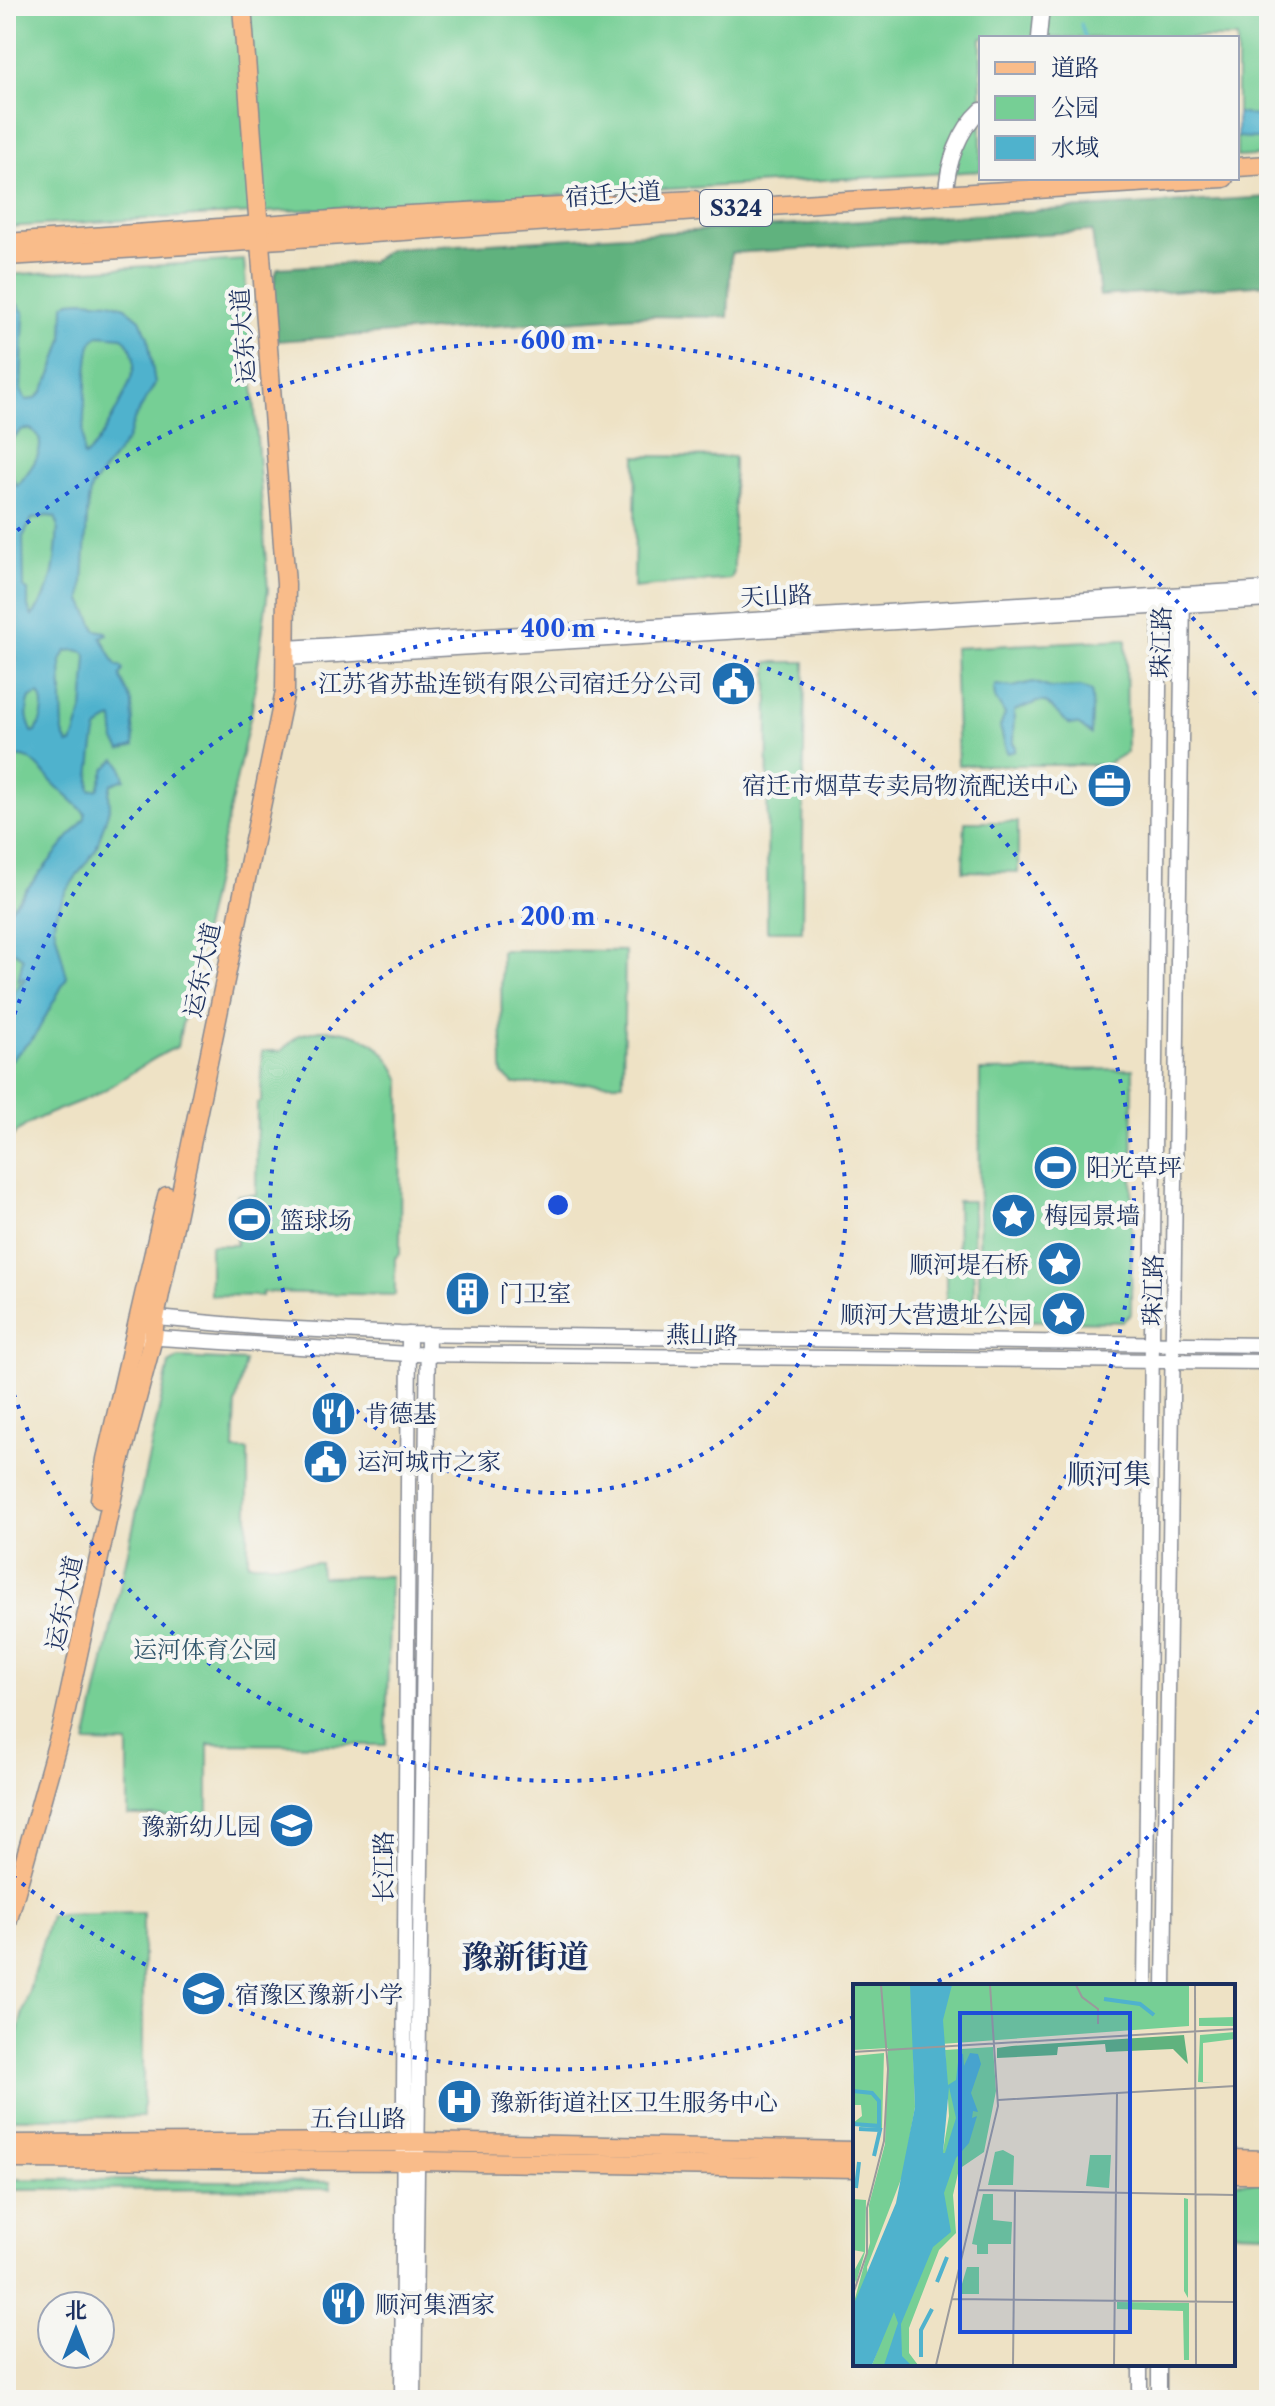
<svg xmlns="http://www.w3.org/2000/svg" width="1275" height="2406" font-family="'Libre Caslon Text','Noto Serif SC',serif">
<style>
.green{fill:#76cf95;stroke:#487f7a;stroke-width:2}
.forest{fill:#60b27e;stroke:#3e706e;stroke-width:2}
.water{fill:#4fb2cd;stroke:#357096;stroke-width:2;fill-rule:evenodd}
.lines{fill:none;stroke-linecap:round;stroke-linejoin:round}
.stream{stroke:#4fb2cd;stroke-width:3}
.minor-casing{stroke:#848892;stroke-width:17}
.major-casing{stroke:#848892;stroke-width:21}
.minor{stroke:#fff;stroke-width:14}
.major{stroke:#f9bc8a;stroke-width:18}
.ring{fill:none;stroke:#1d4ed8;stroke-width:4;stroke-dasharray:4 8}
.labels{text-anchor:middle;dominant-baseline:central;stroke-width:8;stroke-linejoin:round;paint-order:stroke}
.shield{fill:#f6f6f2;stroke:#5d6b8a;stroke-width:2}
.shield-label{font-size:22px;font-weight:bold;fill:#1b2f5e}
.street-label{font-size:24px;fill:#1b2f5e;stroke:#f6f6f2}
.poi-label{font-size:24px;fill:#1b2f5e;stroke:#f6f6f2;text-anchor:start}
.park-label{font-size:24px;fill:#32576c;stroke:#f6f6f2}
.quarter-label{font-size:28px;fill:#1b2f5e;stroke:#f6f6f2}
.district-label{font-size:32px;font-weight:bold;fill:#1b2f5e;stroke:#f6f6f2}
.inset-river{fill:none;stroke:#4fb2cd;stroke-width:4}
.inset-road{fill:none;stroke:#9a9a9c;stroke-width:2}
.view{fill:#1d4ed8;fill-opacity:0.15;stroke:#1d4ed8;stroke-width:4}
.inset-edge{fill:none;stroke:#1b2f5e;stroke-width:4}
.centre{fill:#1d4ed8;stroke:#f6f6f2;stroke-width:4}
.ring-label{font-size:24px;text-anchor:middle;font-weight:bold;fill:#1d4ed8;stroke:#f6f6f2;stroke-width:8;stroke-linejoin:round;paint-order:stroke}
</style>
<rect width="100%" height="100%" fill="#f6f6f2"/>
<filter id="ink" filterUnits="userSpaceOnUse"><feTurbulence type="fractalNoise" baseFrequency=".0125" numOctaves="2"/><feDisplacementMap in="SourceGraphic" scale="16" xChannelSelector="R" yChannelSelector="G"/><feConvolveMatrix kernelMatrix="1 2 1 2 8 2 1 2 1" color-interpolation-filters="sRGB"/></filter>
<filter id="wash" filterUnits="userSpaceOnUse"><feTurbulence type="fractalNoise" baseFrequency=".006" numOctaves="4" result="noise"/><feDisplacementMap in="SourceGraphic" scale="32" xChannelSelector="R" yChannelSelector="G"/><feGaussianBlur stdDeviation="1.8" result="paint"/><feColorMatrix in="noise" values="0 0 0 0 0 0 0 0 0 0 0 0 0 0 0 0 0 1.4 0 .05"/><feComposite in="paint" operator="in"/></filter>
<g filter="url(#wash)">
<rect width="100%" height="100%" fill="#eee2c5"/>
<g class="green">
<polygon points="6,6 1269,6 1269,155 1237,157 1237,38 981,38 981,171 6,227"/>
<path d="M244 260 268 590 252 709 177 1047C148 1059 124 1080 97 1094 67 1109 26 1116 6 1144V275Z"/>
<polygon points="636,456 734,457 734,572 731,579 634,588"/>
<polygon points="1126,639 1127,752 1105,765 958,765 954,648"/>
<polygon points="768,662 805,662 802,931 767,931"/>
<polygon points="965,822 1018,822 1018,872 963,871"/>
<polygon points="501,950 625,951 623,1083 514,1084 503,1075 502,1068"/>
<path d="M320 1030C361 1030 385 1043 401 1081L400 1253 395 1258V1295L262 1292V1296L210 1295V1245H236L237 1195H256L257 1103 261 1102 262 1051H281L299 1035Z"/>
<polygon points="1133,1069 1131,1314 1122,1322 979,1320 980,1071"/>
<polygon points="957,1201 973,1201 974,1304 946,1304 946,1259 958,1258"/>
<polygon points="179,1358 245,1361 236,1403 234,1450 248,1450 248,1563 320,1563 321,1577 390,1576 386,1745 208,1744 208,1816 128,1816 128,1744 86,1743 169,1364"/>
<polygon points="143,1913 143,2117 6,2118 6,2074 50,1915"/>
<polygon points="6,2179 330,2182 331,2189 6,2190"/>
<polygon points="1233,2182 1269,2182 1269,2233 1233,2232"/>
</g>
<path class="forest" d="M1269 197V284L1100 296 1092 231 731 253 728 317 637 316 277 341C275 317 268 290 278 268L371 262 390 249Z"/>
<g class="water">
<polygon points="1237,113 1269,118 1269,139 1237,137"/>
<path d="M6 298 15 301 24 313 21 390 26 400 35 399 43 391 53 370 63 339 64 305 70 301 82 300 110 302 125 307 140 319 148 337 155 384 135 418 127 440 91 488 88 502 82 600 96 630 106 632 107 634 101 637 116 665 122 667 123 670 120 676 132 703 134 746 121 750 115 741 113 719C106 721 101 724 97 730 95 735 88 785 90 790L98 789 105 769 116 759 121 765 125 779 111 784 109 794 110 806 96 849 66 891 55 916 54 926 67 977 35 1036 6 1065C6 1035 0 1001 25 979L23 977 18 981 23 958 6 946 8 912 85 818V813C74 802 62 792 52 782 38 767 28 748 6 761V706L16 659 12 648 6 644ZM99 335 122 337C130 345 135 353 134 365 133 383 99 447 84 457 81 450 87 357 91 345 94 339 94 339 99 335ZM30 429C54 442 29 472 17 486 7 473 10 457 10 442L21 430ZM47 516 55 517 58 524C56 558 55 589 32 616L28 607V590L24 588 23 537 32 519ZM76 650 84 652 87 657 83 710 72 744H68L63 733 61 661 66 651ZM39 694C47 704 41 721 36 732L33 733C27 722 25 710 30 698Z"/>
<path d="M1033 682 1050 688 1080 687 1091 691C1094 701 1091 722 1091 734L1079 725 1069 724 1045 702H1037L1014 711 1013 744 1015 745V751L1007 753 1000 727 1005 714 995 698 994 688 996 685 1013 687Z"/>
</g>
<g class="lines">
<polyline class="stream" points="1081,24 1085,38"/>
</g>
</g>
<g filter="url(#ink)">
<g class="lines">
<defs>
<g id="minor">
<polyline points="1039,38 1042,6"/>
<path d="M946 194C947 164 959 130 981 110"/>
<polyline points="286,648 1269,589"/>
<polyline points="286,658 1269,600"/>
<polyline points="146,1317 256,1327 400,1334 1269,1345"/>
<polyline points="144,1337 408,1354 1269,1362"/>
<polyline points="1145,1986 1160,595"/>
<polyline points="1164,1986 1183,594"/>
<polyline points="402,2400 409,1334"/>
<polyline points="414,2400 428,1334"/>
<polyline points="1140,2400 1140,2364"/>
<polyline points="1159,2400 1159,2364"/>
</g>
<g id="major">
<polyline points="1237,167 1269,165"/>
<polyline points="6,243 390,216 694,200"/>
<path d="M6 256C412 233 817 200 1224 178"/>
<polyline points="100,1499 106,1459 167,1196"/>
<polyline points="6,1927 63,1723 119,1466 153,1338 155,1318 285,691 286,584 242,6"/>
<polyline points="6,2144 418,2142 855,2151"/>
<polyline points="6,2159 417,2161 855,2168"/>
<polyline points="1233,2159 1269,2160"/>
<polyline points="1233,2174 1269,2174"/>
</g>
</defs>
<use href="#minor" class="minor-casing"/>
<use href="#major" class="major-casing"/>
<use href="#minor" class="minor"/>
<use href="#major" class="major"/>
</g>
</g>
<g class="ring">
<circle cx="558" cy="1205" r="288"/>
<path d="M7 1037A576 576 0 1 1 7 1373"/>
<path d="M1266 1701A864 864 0 0 1 930 1985M854 2017A864 864 0 0 1 8 1872M8 538A864 864 0 0 1 1266 709"/>
</g>
<defs>
<symbol id="civic-disc" viewBox="-11 -11 22 22"><circle r="9.5" fill="#1f6fb2" stroke="#f6f6f2"/><path d="M-.6-6.5H3V-4.5H.6V-3L4-1V1h2V6H-6V1h2V-1L-.6-3ZM-1.2 2.5V6h2.4V2.5Z" fill="#fff"/></symbol>
<symbol id="office-disc" viewBox="-11 -11 22 22"><circle r="9.5" fill="#1f6fb2" stroke="#f6f6f2"/><path d="M-6-3h4V-5.5h4V-3h4V5H-6ZM-1-4.5V-3h2v-1.5ZM-6 0V1H6V0Z" fill="#fff"/></symbol>
<symbol id="stadium-disc" viewBox="-11 -11 22 22"><circle r="9.5" fill="#1f6fb2" stroke="#f6f6f2"/><path d="M0-5a6.5 5 0 1 0 0 10a6.5 5 0 1 0 0-10ZM-3.5-1.8h7v3.6h-7Z" fill="#fff"/></symbol>
<symbol id="sight-disc" viewBox="-11 -11 22 22"><circle r="9.5" fill="#1f6fb2" stroke="#f6f6f2"/><path d="M0-6L1.8-2.2L6-1.7L2.9 1.2L3.7 5.4L0 3.3L-3.7 5.4L-2.9 1.2L-6-1.7L-1.8-2.2Z" fill="#fff"/></symbol>
<symbol id="building-disc" viewBox="-11 -11 22 22"><circle r="9.5" fill="#1f6fb2" stroke="#f6f6f2"/><path d="M-4-6H4V6H1V3H-1V6H-4ZM-2.5-4.3h1.7v1.8h-1.7ZM.8-4.3h1.7v1.8H.8ZM-2.5-1h1.7V.8h-1.7ZM.8-1h1.7V.8H.8Z" fill="#fff"/></symbol>
<symbol id="restaurant-disc" viewBox="-11 -11 22 22"><circle r="9.5" fill="#1f6fb2" stroke="#f6f6f2"/><path d="M-5-6h1v4h1v-4h1v4h1v-4h1v5L-1.5 .5V6h-2V.5L-5-1ZM5-6V6H3V1.5H1.5Q1.5-4 5-6Z" fill="#fff"/></symbol>
<symbol id="school-disc" viewBox="-11 -11 22 22"><circle r="9.5" fill="#1f6fb2" stroke="#f6f6f2"/><path d="M0-5L7-2L0 1L-7-2ZM-4 1L0 2.5L4 1V4Q0 6-4 4Z" fill="#fff"/></symbol>
<symbol id="hospital-disc" viewBox="-11 -11 22 22"><circle r="9.5" fill="#1f6fb2" stroke="#f6f6f2"/><path d="M-5-5h3v3.5h4V-5h3V5h-3V1.5h-4V5h-3Z" fill="#fff"/></symbol>
</defs>
<g fill-rule="evenodd">
<use href="#civic-disc" x="708" y="658" width="51" height="51"/>
<use href="#office-disc" x="1084" y="760" width="51" height="51"/>
<use href="#stadium-disc" x="1030" y="1142" width="51" height="51"/>
<use href="#sight-disc" x="988" y="1190" width="51" height="51"/>
<use href="#stadium-disc" x="224" y="1194" width="51" height="51"/>
<use href="#sight-disc" x="1034" y="1238" width="51" height="51"/>
<use href="#building-disc" x="442" y="1268" width="51" height="51"/>
<use href="#sight-disc" x="1038" y="1288" width="51" height="51"/>
<use href="#restaurant-disc" x="308" y="1388" width="51" height="51"/>
<use href="#civic-disc" x="300" y="1436" width="51" height="51"/>
<use href="#school-disc" x="266" y="1800" width="51" height="51"/>
<use href="#school-disc" x="178" y="1968" width="51" height="51"/>
<use href="#hospital-disc" x="434" y="2076" width="51" height="51"/>
<use href="#restaurant-disc" x="318" y="2278" width="51" height="51"/>
</g>
<g class="labels">
<rect class="shield" x="700" y="190" width="72" height="36" rx="6"/>
<g class="shield-label">
<text x="736" y="208">S324</text>
</g>
<g class="street-label">
<text transform="translate(613 194) rotate(-4)">宿迁大道</text>
<text transform="translate(243 336) rotate(-94)">运东大道</text>
<text transform="translate(776 596) rotate(-3)">天山路</text>
<text transform="translate(1161 642) rotate(-89)">珠江路</text>
<text transform="translate(202 970) rotate(-78)">运东大道</text>
<text transform="translate(1153 1290) rotate(-89)">珠江路</text>
<text transform="translate(702 1335) rotate(1)">燕山路</text>
<text transform="translate(64 1603) rotate(-78)">运东大道</text>
<text transform="translate(383 1867) rotate(-90)">长江路</text>
<text x="358" y="2118">五台山路</text>
</g>
<g class="poi-label">
<text x="702" y="683" text-anchor="end">江苏省苏盐连锁有限公司宿迁分公司</text>
<text x="1078" y="785" text-anchor="end">宿迁市烟草专卖局物流配送中心</text>
<text x="1086" y="1167">阳光草坪</text>
<text x="1044" y="1215">梅园景墙</text>
<text x="280" y="1220">篮球场</text>
<text x="1029" y="1264" text-anchor="end">顺河堤石桥</text>
<text x="499" y="1293">门卫室</text>
<text x="1032" y="1314" text-anchor="end">顺河大营遗址公园</text>
<text x="365" y="1413">肯德基</text>
<text x="357" y="1461">运河城市之家</text>
<text x="261" y="1826" text-anchor="end">豫新幼儿园</text>
<text x="235" y="1994">宿豫区豫新小学</text>
<text x="490" y="2102">豫新街道社区卫生服务中心</text>
<text x="375" y="2304">顺河集酒家</text>
</g>
<g class="park-label">
<text x="205" y="1649">运河体育公园</text>
</g>
<g class="quarter-label">
<text x="1109" y="1474">顺河集</text>
</g>
<g class="district-label">
<text x="525" y="1956">豫新街道</text>
</g>
</g>
<g transform="translate(853 1984)">
<rect width="382" height="382" fill="#eee2c5"/>
<path d="M0 1H336V42L60 62 62 123 50 190 14 283 15 298 0 322 17 259 16 221 32 160 35 64 0 66ZM382 33V42H346V34ZM382 48V55L350 59V98L361 99 345 98 347 51ZM140 63 143 107 131 168 106 185 100 211 103 249 86 266 56 344V369L65 381H19L82 213 96 132 92 66ZM31 69 29 144 8 143 0 139 9 132 8 121H0V72ZM150 166 161 172 160 201H135L142 168ZM237 171H258L256 204 233 202ZM130 210H140V236L159 238 158 260H135V270H124V261L119 260ZM331 214 335 215V314L331 307ZM0 215 13 216 12 268 3 299 0 289 11 268 0 266ZM114 283H126V310H106ZM264 318 336 319V376H331L330 327 264 325Z" fill="#76cf95"/>
<path d="M331 51 335 80 320 65 253 68 252 60 205 63 204 71 144 74V64L159 62Z" fill="#60b27e"/>
<path d="M57 1H99L90 36 95 101 103 96 106 69 110 70 111 82 117 69 125 70 128 80 118 109 125 128 120 127 119 134 124 132 116 159 103 174 91 209 98 248 80 263 48 340 49 372 58 381H31L45 339 41 328 19 381H0V322L43 219 62 123ZM96 103 103 134 92 169H90Z" fill="#4fb2cd" fill-rule="evenodd"/>
<path class="inset-river" d="M251 15 287 20 301 31M0 107 19 109 26 117V142M0 140 28 142M6 145 27 146 21 172M3 204 6 178M84 298 94 273M68 373V346L79 325"/>
<path class="inset-road" d="M223 1 229 13 245 25V40M342 1 343 381M0 68 382 45M145 116 382 102M125 206 382 211M0 310 14 269V224L31 157 35 85 28 1M99 315 382 318M83 381 145 122 137 1M160 381 162 206M261 381 264 108"/>
<path class="view" d="M107 29H277V348H107Z"/>
<rect width="382" height="382" class="inset-edge"/>
</g>
<circle cx="558" cy="1205" r="12" class="centre"/>
<g class="ring-label">
<text x="558" y="349">600 m</text>
<text x="558" y="637">400 m</text>
<text x="558" y="925">200 m</text>
</g>
<rect width="1275" height="2406" fill="none" stroke="#f6f6f2" stroke-width="32"/>
<rect x="979" y="36" width="260" height="144" fill="#f6f6f2" stroke="#9ea6b7" stroke-width="2"/>
<rect x="995" y="62" width="40" height="12" fill="#f9bc8a" stroke="#9ea6b7" stroke-width="2"/>
<text x="1051" y="76" font-size="24" fill="#1b2f5e">道路</text>
<rect x="995" y="96" width="40" height="24" fill="#76cf95" stroke="#9ea6b7" stroke-width="2"/>
<text x="1051" y="116" font-size="24" fill="#1b2f5e">公园</text>
<rect x="995" y="136" width="40" height="24" fill="#4fb2cd" stroke="#9ea6b7" stroke-width="2"/>
<text x="1051" y="156" font-size="24" fill="#1b2f5e">水域</text>
<g transform="translate(76 2330)"><circle r="38" fill="#f6f6f2" stroke="#9ea6b7" stroke-width="2"/>
<path d="M0-6L14 30L0 20L-14 30Z" fill="#1f6fb2"/>
<text y="-12" font-size="22" font-weight="bold" text-anchor="middle" fill="#1b2f5e">北</text>
</g>
</svg>
